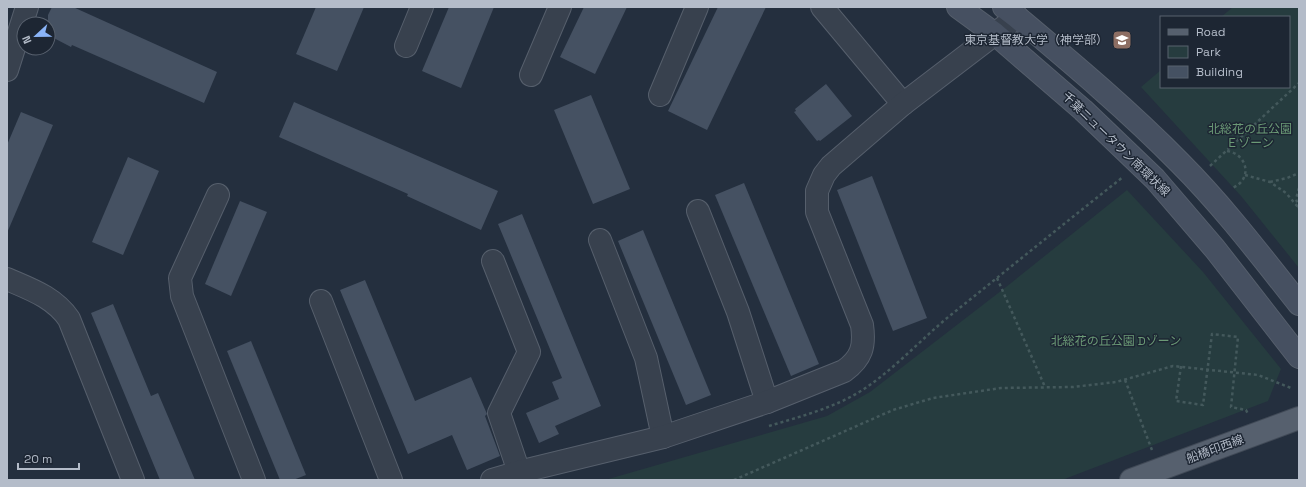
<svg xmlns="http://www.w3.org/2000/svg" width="1306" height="487" font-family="'Space Grotesk','Noto Sans JP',sans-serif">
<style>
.green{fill:#263c3f}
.building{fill:#455162}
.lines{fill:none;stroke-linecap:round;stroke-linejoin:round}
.minor-casing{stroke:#565f6c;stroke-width:24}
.secondary-casing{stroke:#565f6c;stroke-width:24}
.primary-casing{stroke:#414a57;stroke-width:24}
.path{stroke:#44595c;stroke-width:2.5;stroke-dasharray:3 3;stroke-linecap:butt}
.minor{stroke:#38414e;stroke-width:22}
.secondary{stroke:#465061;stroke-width:22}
.primary{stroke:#56606e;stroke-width:22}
.labels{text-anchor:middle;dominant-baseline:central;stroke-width:3;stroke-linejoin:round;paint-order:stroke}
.poi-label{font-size:12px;fill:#b4bcc9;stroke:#1d2633;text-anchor:end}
.park-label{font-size:12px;fill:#6b9a76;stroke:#1d2633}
.street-label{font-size:12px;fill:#b4bcc9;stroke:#1d2633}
</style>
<rect width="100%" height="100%" fill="#242f3e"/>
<g class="green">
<polygon points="1233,7 1299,7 1299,268 1241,196 1141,87 1161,70 1161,87 1289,87 1289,17 1221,17"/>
<polygon points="1127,190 1203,272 1281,369 1268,401 1062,480 605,480 827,416 870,392 1006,287"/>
</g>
<g class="building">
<polygon points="52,7 73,7 217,72 204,103 72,45 71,47 48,35 48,15"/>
<polygon points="316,7 364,7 337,71 296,54"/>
<polygon points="449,7 494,7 461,88 422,71"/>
<polygon points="584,7 627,7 595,74 560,57"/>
<polygon points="718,7 766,7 707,130 668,111"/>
<polygon points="826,84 852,116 820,141 819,140 817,141 794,112 796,111 795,109"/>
<polygon points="591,95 630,189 593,204 554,110"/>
<polygon points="294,102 498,191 481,230 407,196 408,194 279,137"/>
<polygon points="21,112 53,125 7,233 7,145"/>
<polygon points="128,157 159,171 123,255 92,242"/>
<polygon points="872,176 927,318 893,331 837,190"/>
<polygon points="744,183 819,364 791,376 715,195"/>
<polygon points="240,201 267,212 231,296 205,284"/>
<polygon points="522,214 601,406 555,426 559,434 539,443 526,413 559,399 552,382 562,378 498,224"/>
<polygon points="643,230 711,395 686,405 618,241"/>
<polygon points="365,280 415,401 471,377 487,414 485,416 500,456 467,470 452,435 408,454 340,290"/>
<polygon points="113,304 151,396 158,393 195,480 160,480 91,313"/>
<polygon points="251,341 306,475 293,480 280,480 227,351"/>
</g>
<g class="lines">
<defs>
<g id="minor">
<polyline points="822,7 903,104"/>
<polyline points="406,46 422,7"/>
<polyline points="7,70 27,7"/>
<polyline points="531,75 560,7"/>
<polyline points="660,95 697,7"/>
<polyline points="218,195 180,278 182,296 254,480"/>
<polyline points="698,211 738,312 767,402"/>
<polyline points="600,240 646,358 663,437"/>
<polyline points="493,261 529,352 499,413 519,472"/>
<path d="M7 279C30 289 54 297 69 319L133 480"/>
<polyline points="321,301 391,480"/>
<path d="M492 480 519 472 663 437 767 402 844 371C862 358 865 346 862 325L817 212V191L824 175 831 166 903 104 1017 17"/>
</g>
<g id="secondary">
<polyline points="958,7 995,34 1083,110 1155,179 1215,249 1299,357"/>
<path d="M1004 7 1017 17C1073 64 1129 111 1180 163 1223 206 1261 256 1299 304"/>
</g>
<polyline id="primary" points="1131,480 1299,418"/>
</defs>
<use href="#minor" class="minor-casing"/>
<use href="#secondary" class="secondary-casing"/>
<use href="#primary" class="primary-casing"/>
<g class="path">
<path d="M1227 151C1248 154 1253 180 1232 188"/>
<polyline points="1210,166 1299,83"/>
<polyline points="1245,175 1270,182 1286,193 1298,207"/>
<polyline points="1270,182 1287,178 1299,173"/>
<polyline points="1299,188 1296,199 1299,208"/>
<polyline points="997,278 1045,387"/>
<polyline points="1181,366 1176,401 1203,405 1212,334 1238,337 1231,407 1246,410 1248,414"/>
<polyline points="1125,380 1152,450"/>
<path d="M769 426C802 416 838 407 867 387 900 364 926 334 957 310 1012 266 1067 221 1123 177"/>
<polyline points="734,480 893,410 933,398 1001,388 1073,387 1116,382 1173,366 1258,375 1291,388"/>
</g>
<use href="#minor" class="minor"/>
<use href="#secondary" class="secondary"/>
<use href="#primary" class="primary"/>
</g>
<defs>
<symbol id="university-square" viewBox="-11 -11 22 22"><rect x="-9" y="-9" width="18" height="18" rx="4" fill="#8d6e63" stroke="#1d2633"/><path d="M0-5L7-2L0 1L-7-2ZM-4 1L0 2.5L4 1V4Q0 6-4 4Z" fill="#fff"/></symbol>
</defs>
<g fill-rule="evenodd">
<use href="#university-square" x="1111" y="29" width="22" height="22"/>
</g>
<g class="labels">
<g class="poi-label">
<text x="1108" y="40">東京基督教大学（神学部）</text>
</g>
<g class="park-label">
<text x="1250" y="129">北総花の丘公園<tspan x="1250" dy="14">Ｅゾーン</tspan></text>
<text x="1116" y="341">北総花の丘公園 Dゾーン</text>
</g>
<g class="street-label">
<text transform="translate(1116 144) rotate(44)">千葉ニュータウン南環状線</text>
<text transform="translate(1215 449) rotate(-20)">船橋印西線</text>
</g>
</g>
<rect width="1306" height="487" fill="none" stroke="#b4bcc9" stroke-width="16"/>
<rect x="1160" y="16" width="130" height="72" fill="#1d2633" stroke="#59626f"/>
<rect x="1168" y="29" width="20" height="6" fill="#56606e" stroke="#59626f"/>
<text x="1196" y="36" font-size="12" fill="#b4bcc9">Road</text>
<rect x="1168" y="46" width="20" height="12" fill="#263c3f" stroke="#59626f"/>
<text x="1196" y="56" font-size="12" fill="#b4bcc9">Park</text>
<rect x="1168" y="66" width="20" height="12" fill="#455162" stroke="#59626f"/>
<text x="1196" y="76" font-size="12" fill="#b4bcc9">Building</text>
<g transform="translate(36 36) rotate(248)"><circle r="19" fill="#1d2633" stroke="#59626f"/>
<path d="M0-3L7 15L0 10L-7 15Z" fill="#8ab4f8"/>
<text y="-6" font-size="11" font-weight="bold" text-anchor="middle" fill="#b4bcc9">N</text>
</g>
<path d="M18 463v6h61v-6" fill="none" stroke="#b4bcc9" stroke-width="2"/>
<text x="24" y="463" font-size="12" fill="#b4bcc9" stroke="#1d2633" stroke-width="3" paint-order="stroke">20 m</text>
</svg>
